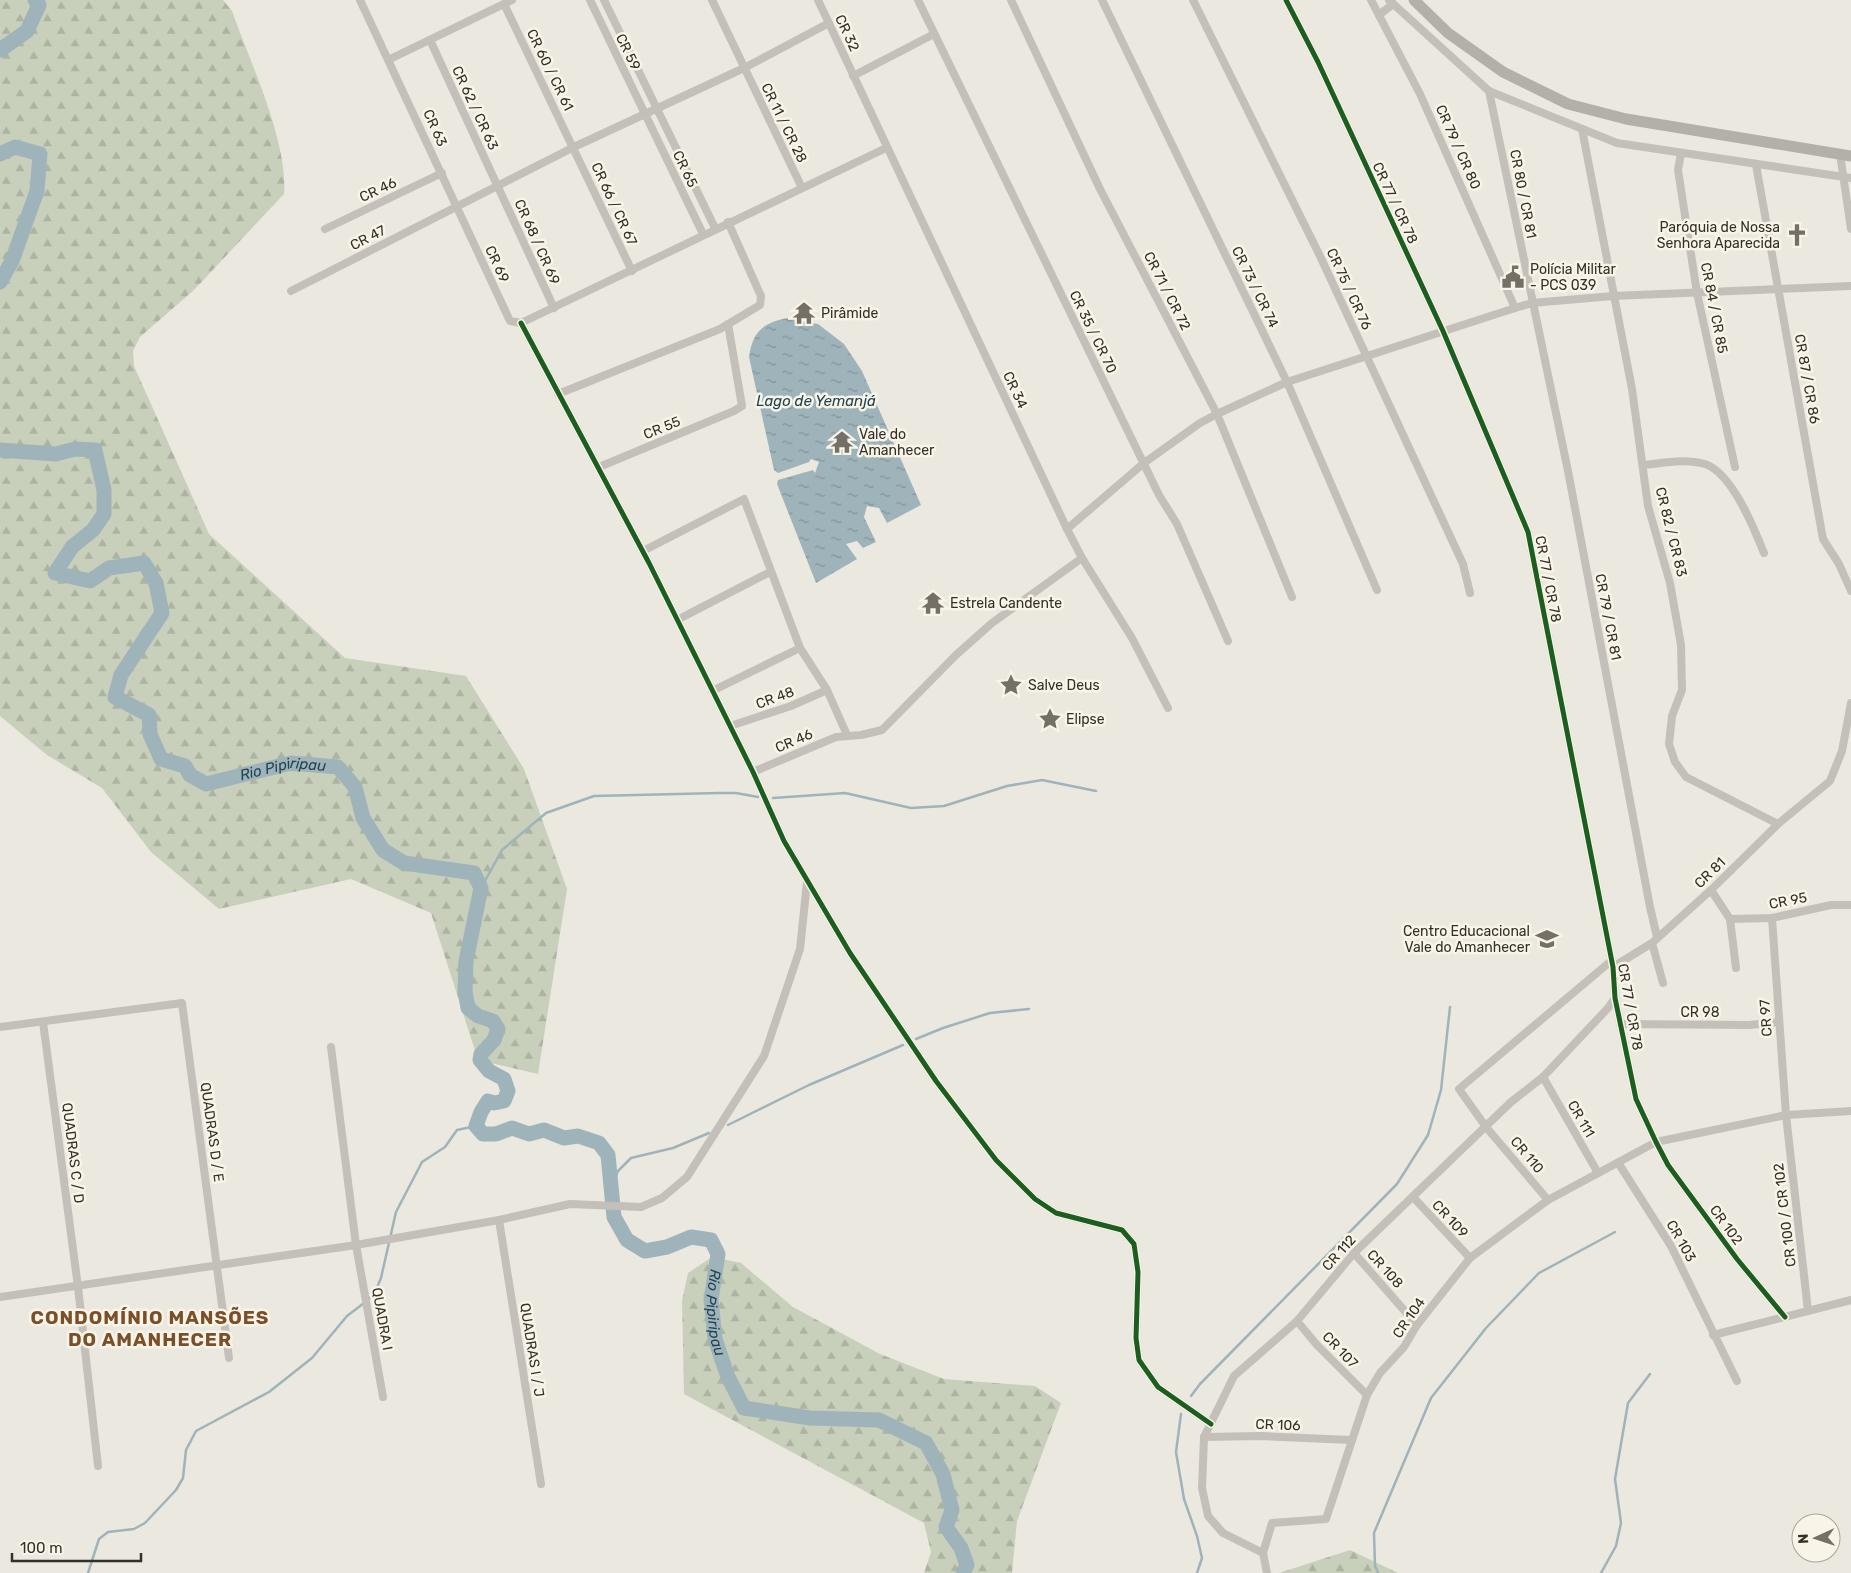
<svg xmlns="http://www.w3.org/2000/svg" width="1851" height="1573" font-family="Rubik,sans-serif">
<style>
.forest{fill:url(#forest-firs)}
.water{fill:url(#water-ripples)}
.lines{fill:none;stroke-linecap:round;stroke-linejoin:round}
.stream{stroke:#9fb4ba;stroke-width:2.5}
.river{stroke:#9fb4ba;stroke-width:15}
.street{stroke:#c4c0b9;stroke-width:8}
.primary{stroke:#b3afa9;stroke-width:11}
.cycleway-casing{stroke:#f8f4e8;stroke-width:8}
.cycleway{stroke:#1b5e20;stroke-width:5}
.labels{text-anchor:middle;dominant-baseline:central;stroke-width:5;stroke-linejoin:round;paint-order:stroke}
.street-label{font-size:14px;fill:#342f28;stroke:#f8f4e8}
.poi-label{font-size:14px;fill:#342f28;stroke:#f8f4e8;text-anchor:start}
.water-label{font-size:15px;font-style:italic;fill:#224452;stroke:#f8f4e8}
.district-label{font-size:19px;font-weight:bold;letter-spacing:1px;fill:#7b4f29;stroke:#f8f4e8}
</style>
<defs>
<pattern id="forest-firs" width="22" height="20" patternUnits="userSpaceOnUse" patternTransform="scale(1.25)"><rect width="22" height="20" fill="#c8d0bb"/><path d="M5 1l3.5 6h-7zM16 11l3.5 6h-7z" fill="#acb3a1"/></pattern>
<pattern id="water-ripples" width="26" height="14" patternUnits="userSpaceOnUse" patternTransform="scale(1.25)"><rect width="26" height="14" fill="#9fb4ba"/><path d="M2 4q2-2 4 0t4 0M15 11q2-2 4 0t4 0" fill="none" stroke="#829397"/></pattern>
</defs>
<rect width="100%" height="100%" fill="#ebe8e0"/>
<g class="forest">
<path d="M0 0H223L232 11C250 62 288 141 284 194L194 290 140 337 133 351 134 366 209 534 345 658 466 676 524 769 567 889 538 1074 478 1060 431 913 351 879 219 909 151 852 102 788 47 755 0 716Z"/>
<polygon points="712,1257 741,1263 793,1307 880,1354 944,1379 1035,1386 1061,1403 1017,1521 1012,1573 924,1573 931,1552 924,1523 684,1394 682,1301 688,1273"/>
<polygon points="1350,1550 1398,1573 1279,1573"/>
</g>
<path class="water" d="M794 317V320L818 324 844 344 862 371 921 505 887 523 879 508 867 506 864 517 876 542 863 548 857 541 846 544 857 559 816 583 777 484 778 480 813 470 815 473 819 462 811 459 809 462 778 473 774 470 749 357C753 328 767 321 794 317Z"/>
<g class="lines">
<g class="stream">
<polyline points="773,798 845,793 911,808 944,806 1007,786 1042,780 1096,791"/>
<polyline points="481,888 502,850 546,813 594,796 719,793 736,793 758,797"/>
<polyline points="916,1039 943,1028 990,1013 1029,1009"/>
<polyline points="728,1125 809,1085 903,1045"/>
<polyline points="611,1188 618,1171 631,1158 673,1148 709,1133"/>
<polyline points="368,1299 374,1295 381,1278 396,1212 422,1162 445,1147 457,1130 476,1126"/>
<polyline points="1191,1396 1200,1384 1397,1184 1428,1135 1441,1090 1450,1007"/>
<polyline points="1181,1414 1176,1452 1184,1499 1197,1536 1202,1558 1197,1573"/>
<polyline points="88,1573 99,1539 108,1532 134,1529 145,1523 176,1490 183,1478 186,1450 196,1431 269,1392 312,1358 347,1316 364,1303"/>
<polyline points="1378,1573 1375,1566 1374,1533 1431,1398 1486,1328 1539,1273 1615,1232"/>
<polyline points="1601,1573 1616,1546 1621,1523 1615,1479 1628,1403 1650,1374"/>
</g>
<g class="river">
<polyline points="0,50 27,31 39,5 35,0"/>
<polyline points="0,154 15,147 40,154 37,191 12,261 0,282"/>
<path id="s1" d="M0 450 56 454 75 449 95 450 104 490V514L93 530 72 547 55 573 90 581 109 568 144 563 156 583 162 613 121 675 115 697 149 715 150 734 161 759 185 766 190 775 206 784 291 763 338 767 355 787 363 818 383 850 404 863 474 873 481 888 466 961 465 991 468 1008 478 1016 493 1021 498 1029 494 1040 481 1054 480 1060 489 1071 504 1079 508 1091 504 1101 494 1103 488 1101 481 1112 476 1126 483 1134H496L512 1128 529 1134 544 1130 564 1138 578 1136 599 1143 608 1155 614 1217 627 1240 645 1251 667 1247 691 1237 711 1240 718 1254 711 1300 715 1339 728 1377 744 1408 810 1418 879 1420 926 1443 943 1474 952 1510 946 1527 961 1548 967 1565 963 1573"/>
</g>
<g class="street">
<polyline points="360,0 510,321 521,323"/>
<polyline points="590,0 703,234"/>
<polyline points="604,0 715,228"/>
<polyline points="712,0 802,188"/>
<polyline points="818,0 1067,529 1082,558 1132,638 1168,708"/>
<polyline points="918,0 1159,495 1177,524 1228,641"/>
<polyline points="1011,0 1100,189 1217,414 1292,597"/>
<polyline points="1102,0 1287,382 1377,590"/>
<polyline points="1193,0 1320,256 1463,564 1470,593"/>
<polyline points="1286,0 1318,62 1443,331 1528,532 1613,967 1615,998 1636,1099 1656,1142 1668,1165 1737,1259 1785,1317"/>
<polyline points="1371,0 1420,94 1515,308"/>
<polyline points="1389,0 1489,91 1617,143 1851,178"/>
<polyline points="504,4 632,271"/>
<polyline points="1379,15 1393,4"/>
<polyline points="430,40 554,308"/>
<polyline points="390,59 512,0"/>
<polyline points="853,76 934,34"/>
<polyline points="1489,91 1568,471 1650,907 1657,937"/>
<polyline points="1582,129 1632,389 1648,506 1670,583 1681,645 1682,690 1672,716 1669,744 1675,762 1686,777 1778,824"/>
<polyline points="1681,153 1678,170 1697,293 1735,467"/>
<polyline points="1840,154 1851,229"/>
<polyline points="1756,165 1823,539 1839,564 1851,591"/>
<polyline points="325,229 442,173"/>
<polyline points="291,291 574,147 744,68 829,23"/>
<polyline points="521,323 649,563 753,772 784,841 850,953 936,1081 996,1160 1035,1199 1056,1213 1122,1230 1134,1244 1138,1272 1136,1338 1139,1360 1158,1387 1211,1424"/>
<polyline points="521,323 886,148"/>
<polyline points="558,394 720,329 760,305 761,296 728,222"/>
<path d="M1643 465C1664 463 1685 458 1705 464 1732 473 1754 528 1764 553"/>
<polyline points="599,467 734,411 742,406 728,324"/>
<polyline points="1067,529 1144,463 1200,423 1217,414 1287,382 1515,308 1532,303 1613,296 1851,286"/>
<polyline points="643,551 744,499 800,648 827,690 847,735"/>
<polyline points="677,620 770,572"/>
<polyline points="712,691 800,648"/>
<polyline points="730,726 791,706 827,690"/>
<polyline points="753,772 836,737 861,735 882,730 956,655 992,623 1082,558"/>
<polyline points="1711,890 1730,919 1736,968"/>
<polyline points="1772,918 1786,1115 1808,1311"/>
<polyline points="1730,919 1772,918 1831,905 1851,905"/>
<polyline points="1652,943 1663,983"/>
<polyline points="1613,967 1652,943 1711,890 1778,824 1830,781 1842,751 1851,703"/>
<polyline points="43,1022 78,1287 98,1466"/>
<polyline points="1620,1024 1749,1025 1779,1022"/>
<polyline points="0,1027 182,1003 229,1358"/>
<polyline points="331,1047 356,1245 383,1397"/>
<polyline points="1543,1077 1598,1173"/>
<polyline points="1619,1164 1671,1246 1737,1381"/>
<polyline points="1413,1197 1470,1258"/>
<polyline points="1548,1200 1486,1127 1459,1089 1611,961"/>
<polyline points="499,1220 541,1484"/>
<polyline points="1354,1253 1417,1325"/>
<polyline points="0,1297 356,1245 499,1220 570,1204 641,1207 662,1198 687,1177 764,1056 800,949 807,882"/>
<polyline points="1297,1321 1317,1345 1367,1395"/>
<polyline points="1713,1335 1851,1300"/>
<polyline points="1204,1437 1261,1436 1351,1440"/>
<polyline points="1263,1553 1272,1523 1326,1519 1367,1395 1380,1373 1404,1347 1417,1325 1470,1258 1548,1200 1656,1142 1786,1115 1851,1111"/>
<polyline points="1263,1553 1223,1533 1208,1516 1202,1488 1204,1437 1234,1376 1297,1321 1354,1253 1511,1102 1543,1077 1608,1008 1615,998"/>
<polyline points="1263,1553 1267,1573"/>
</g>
<polyline class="primary" points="1414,0 1448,33 1503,72 1568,104 1626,119 1851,156"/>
<defs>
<g id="cycleway">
<polyline points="1286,0 1318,62 1443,331 1528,532 1613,967 1615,998 1636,1099 1656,1142 1668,1165 1737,1259 1785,1317"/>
<polyline points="521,323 649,563 753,772 784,841 850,953 936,1081 996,1160 1035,1199 1056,1213 1122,1230 1134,1244 1138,1272 1136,1338 1139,1360 1158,1387 1211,1424"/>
</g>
</defs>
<use href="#cycleway" class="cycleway-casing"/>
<use href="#cycleway" class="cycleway"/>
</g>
<defs>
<symbol id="church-bare" viewBox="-9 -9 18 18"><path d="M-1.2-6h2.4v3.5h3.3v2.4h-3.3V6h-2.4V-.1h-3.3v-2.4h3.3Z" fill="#747068" stroke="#f8f4e8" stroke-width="2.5" paint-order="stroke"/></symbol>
<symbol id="civic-bare" viewBox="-9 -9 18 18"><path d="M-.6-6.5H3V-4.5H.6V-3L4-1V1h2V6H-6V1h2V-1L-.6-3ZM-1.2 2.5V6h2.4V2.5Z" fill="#747068" stroke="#f8f4e8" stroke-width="2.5" paint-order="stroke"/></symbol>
<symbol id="temple-bare" viewBox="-9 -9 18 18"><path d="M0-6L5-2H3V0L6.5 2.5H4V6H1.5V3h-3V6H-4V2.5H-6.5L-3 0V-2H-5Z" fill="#747068" stroke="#f8f4e8" stroke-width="2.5" paint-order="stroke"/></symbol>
<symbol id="sight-bare" viewBox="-9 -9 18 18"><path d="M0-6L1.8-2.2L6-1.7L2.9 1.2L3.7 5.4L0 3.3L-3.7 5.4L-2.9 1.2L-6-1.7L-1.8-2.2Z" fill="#747068" stroke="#f8f4e8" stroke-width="2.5" paint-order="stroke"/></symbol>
<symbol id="school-bare" viewBox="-9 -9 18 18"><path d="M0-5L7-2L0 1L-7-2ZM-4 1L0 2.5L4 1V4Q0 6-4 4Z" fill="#747068" stroke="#f8f4e8" stroke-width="2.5" paint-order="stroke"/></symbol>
</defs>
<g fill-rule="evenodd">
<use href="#church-bare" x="1781" y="219" width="32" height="32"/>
<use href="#civic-bare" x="1497" y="261" width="32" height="32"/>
<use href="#temple-bare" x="788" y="297" width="32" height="32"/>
<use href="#temple-bare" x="826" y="426" width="32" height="32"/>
<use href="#temple-bare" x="917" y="587" width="32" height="32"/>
<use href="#sight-bare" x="995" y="669" width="32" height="32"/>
<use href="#sight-bare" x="1034" y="703" width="32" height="32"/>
<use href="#school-bare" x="1531" y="923" width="32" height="32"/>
</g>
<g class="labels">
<g class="street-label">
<text transform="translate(847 33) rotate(65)">CR 32</text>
<text transform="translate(628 52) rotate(64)">CR 59</text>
<text transform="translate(550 70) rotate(64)">CR 60 / CR 61</text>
<text transform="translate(475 108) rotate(65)">CR 62 / CR 63</text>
<text transform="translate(784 123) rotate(64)">CR 11 / CR 28</text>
<text transform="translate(435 128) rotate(66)">CR 63</text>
<text transform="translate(1458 147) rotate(66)">CR 79 / CR 80</text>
<text transform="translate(685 169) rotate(64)">CR 65</text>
<text transform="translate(378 190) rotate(-25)">CR 46</text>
<text transform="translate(1523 194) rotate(79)">CR 80 / CR 81</text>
<text transform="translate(1395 203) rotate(65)">CR 77 / CR 78</text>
<text transform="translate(614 204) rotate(65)">CR 66 / CR 67</text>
<text transform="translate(368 238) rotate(-27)">CR 47</text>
<text transform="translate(537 242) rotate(66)">CR 68 / CR 69</text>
<text transform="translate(497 264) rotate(65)">CR 69</text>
<text transform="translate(1255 287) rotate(64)">CR 73 / CR 74</text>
<text transform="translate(1349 289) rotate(65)">CR 75 / CR 76</text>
<text transform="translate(1167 291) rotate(63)">CR 71 / CR 72</text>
<text transform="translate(1714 308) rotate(79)">CR 84 / CR 85</text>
<text transform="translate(1093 332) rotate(64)">CR 35 / CR 70</text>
<text transform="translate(1807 379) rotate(80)">CR 87 / CR 86</text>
<text transform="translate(1015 390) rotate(65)">CR 34</text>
<text transform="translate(662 428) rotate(-22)">CR 55</text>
<text transform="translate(1671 532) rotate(76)">CR 82 / CR 83</text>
<text transform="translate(1548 579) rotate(79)">CR 77 / CR 78</text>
<text transform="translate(1608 617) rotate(79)">CR 79 / CR 81</text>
<text transform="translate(775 698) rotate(-20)">CR 48</text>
<text transform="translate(794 741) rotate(-23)">CR 46</text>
<text transform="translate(1710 873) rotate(-44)">CR 81</text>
<text transform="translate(1788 901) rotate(-11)">CR 95</text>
<text transform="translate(1630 1007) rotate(80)">CR 77 / CR 78</text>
<text x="1700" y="1012">CR 98</text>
<text transform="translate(1766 1018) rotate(-94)">CR 97</text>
<text transform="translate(1581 1119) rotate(60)">CR 111</text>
<text transform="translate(212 1132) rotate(82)">QUADRAS D / E</text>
<text transform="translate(73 1153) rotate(83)">QUADRAS C / D</text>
<text transform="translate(1527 1155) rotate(50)">CR 110</text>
<text transform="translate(1785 1215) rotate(-97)">CR 100 / CR 102</text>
<text transform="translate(1450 1219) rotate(47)">CR 109</text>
<text transform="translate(1726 1225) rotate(54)">CR 102</text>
<text transform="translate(1681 1241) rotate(61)">CR 103</text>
<text transform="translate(1339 1253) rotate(-48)">CR 112</text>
<text transform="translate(1385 1269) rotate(48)">CR 108</text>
<text transform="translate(1409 1318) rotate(-55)">CR 104</text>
<text transform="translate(382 1319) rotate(80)">QUADRA I</text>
<text transform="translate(532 1350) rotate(81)">QUADRAS I / J</text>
<text transform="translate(1340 1350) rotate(46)">CR 107</text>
<text transform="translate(1278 1425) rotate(2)">CR 106</text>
</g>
<g class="poi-label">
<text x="1780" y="227" text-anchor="end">Paróquia de Nossa<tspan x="1780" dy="16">Senhora Aparecida</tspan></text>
<text x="1530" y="269">Polícia Militar<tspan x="1530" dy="16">- PCS 039</tspan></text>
<text x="821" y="313">Pirâmide</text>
<text x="859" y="434">Vale do<tspan x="859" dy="16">Amanhecer</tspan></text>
<text x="950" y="603">Estrela Candente</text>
<text x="1028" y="685">Salve Deus</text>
<text x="1066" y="719">Elipse</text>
<text x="1530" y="931" text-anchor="end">Centro Educacional<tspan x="1530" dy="16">Vale do Amanhecer</tspan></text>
</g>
<g class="water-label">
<text x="816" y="401">Lago de Yemanjá</text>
<text stroke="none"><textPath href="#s1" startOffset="701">Rio Pipiripau</textPath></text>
<text stroke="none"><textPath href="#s1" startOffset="1661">Rio Pipiripau</textPath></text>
</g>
<g class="district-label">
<text x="150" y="1317">CONDOMÍNIO MANSÕES<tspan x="150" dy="22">DO AMANHECER</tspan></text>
</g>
</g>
<g transform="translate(1816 1538) rotate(267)"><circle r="24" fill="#f8f4e8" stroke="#aaa59b"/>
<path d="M0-4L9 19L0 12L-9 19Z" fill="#747068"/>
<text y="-8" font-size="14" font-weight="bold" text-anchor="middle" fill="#342f28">N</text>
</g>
<path d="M12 1553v8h129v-8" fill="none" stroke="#342f28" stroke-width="2.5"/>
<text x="20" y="1553" font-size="15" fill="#342f28" stroke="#f8f4e8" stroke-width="4" paint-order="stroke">100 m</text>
</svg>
